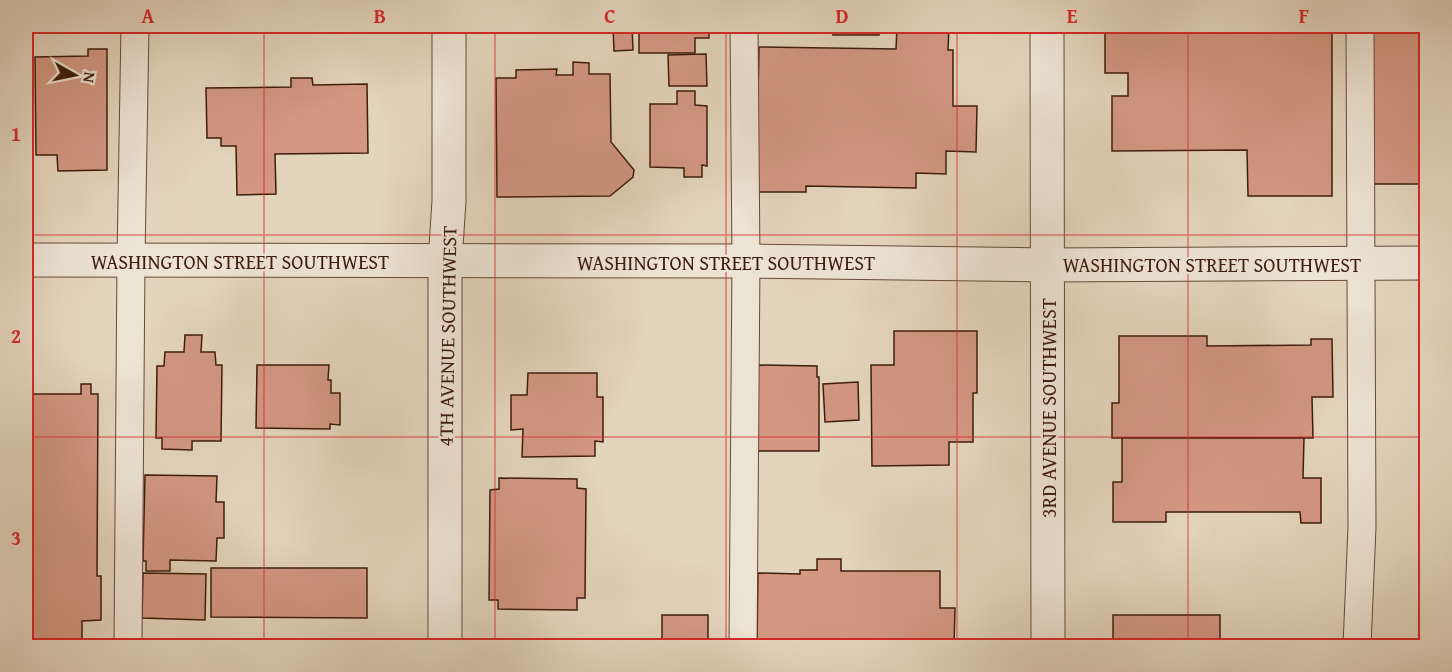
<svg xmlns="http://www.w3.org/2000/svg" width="1452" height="672" font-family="'Gentium Book Plus',serif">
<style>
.building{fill:#d39782;stroke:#3e1c0c;stroke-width:1.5}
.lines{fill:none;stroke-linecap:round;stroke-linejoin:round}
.service-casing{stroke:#674a38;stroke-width:29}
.minor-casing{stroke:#674a38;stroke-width:35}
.tertiary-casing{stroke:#674a38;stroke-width:35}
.service{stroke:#ede3d3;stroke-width:27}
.minor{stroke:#ede3d3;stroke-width:33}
.tertiary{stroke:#ede3d3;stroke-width:33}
.grid{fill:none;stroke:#d62828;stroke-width:1.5;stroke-opacity:0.55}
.labels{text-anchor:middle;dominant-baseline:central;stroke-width:4.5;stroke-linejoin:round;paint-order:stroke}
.street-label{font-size:20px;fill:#3e1c0c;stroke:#ede3d3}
.neatline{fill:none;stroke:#d62828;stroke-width:2}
.grid-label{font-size:20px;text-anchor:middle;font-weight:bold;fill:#d62828}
</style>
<rect width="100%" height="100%" fill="#e3d4bc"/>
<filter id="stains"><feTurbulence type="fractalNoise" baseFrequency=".00333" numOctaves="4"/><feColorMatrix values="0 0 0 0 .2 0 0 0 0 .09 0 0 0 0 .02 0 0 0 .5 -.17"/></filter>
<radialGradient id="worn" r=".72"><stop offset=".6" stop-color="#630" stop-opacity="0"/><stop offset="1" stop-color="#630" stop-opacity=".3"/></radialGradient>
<g class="building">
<polygon points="613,26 632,26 633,50 614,51"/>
<polygon points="639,26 709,26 709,38 695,38 695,53 639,53"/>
<polygon points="809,26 880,26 879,35 833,35 833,32 809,32"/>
<polygon points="897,26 949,26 948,50 953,50 953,106 977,106 976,152 946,151 946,174 916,173 916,188 806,186 806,192 756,192 759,47 896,49"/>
<polygon points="1105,26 1332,26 1332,196 1248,196 1247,150 1112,151 1112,96 1128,96 1128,73 1105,73"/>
<polygon points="1371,26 1426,26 1426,184 1369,184"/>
<polygon points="88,49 107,49 107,170 58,171 57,155 36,155 35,57 88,56"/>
<polygon points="706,54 707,86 669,86 668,55"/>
<polygon points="573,62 589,63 589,74 610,74 611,142 634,170 633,177 610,196 497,197 496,78 516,78 516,70 557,69 556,75 573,75"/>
<polygon points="26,67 28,67 27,109 26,109"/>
<polygon points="291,78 312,78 313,85 367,84 368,153 275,154 276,194 237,195 236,146 221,146 221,138 207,138 206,88 291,87"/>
<polygon points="677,91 695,91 695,105 707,106 707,166 702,165 702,177 684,177 684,168 650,167 650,104 677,104"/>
<polygon points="894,331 977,331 977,393 973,393 973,442 949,442 949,465 872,466 871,365 894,365"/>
<polygon points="185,335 202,335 201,352 215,352 216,365 222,365 221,441 192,441 192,450 162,449 162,438 156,438 157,366 164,366 165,352 184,352"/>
<polygon points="1119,336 1207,336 1207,346 1311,345 1311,339 1332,339 1333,397 1312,397 1313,438 1112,438 1112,403 1119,403"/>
<polygon points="257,365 329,365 328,380 331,380 331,393 340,393 340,425 330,424 330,429 256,428"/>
<polygon points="756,365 817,366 817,377 819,377 819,451 754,451"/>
<polygon points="528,373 597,373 597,397 603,397 603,442 595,441 595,456 522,457 523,429 511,430 511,395 527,395"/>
<polygon points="858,382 859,420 825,422 823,384"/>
<polygon points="81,384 91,384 91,394 98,394 97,576 101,576 101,620 82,621 82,646 26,646 26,394 81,394"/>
<polygon points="1122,438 1304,438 1303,478 1321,478 1321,523 1301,523 1300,512 1166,512 1166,522 1113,522 1113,482 1122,482"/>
<polygon points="145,475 217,476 216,502 224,502 224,538 217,538 216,561 170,560 170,571 146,571 146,561 143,561"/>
<polygon points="499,478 577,479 577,488 586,489 585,598 577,598 577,610 498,609 498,600 489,600 490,490 499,489"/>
<polygon points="817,559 841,559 841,571 940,571 940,608 955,608 954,646 757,646 758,573 800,574 800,570 817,570"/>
<polygon points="211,568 367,568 367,618 211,617"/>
<polygon points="143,573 206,574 205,620 142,618"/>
<rect x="662" y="615" width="46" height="31"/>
<rect x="1113" y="615" width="107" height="31"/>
</g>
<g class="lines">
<defs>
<g id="service">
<polyline points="128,646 131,259 135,26"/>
<polyline points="743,646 746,261 744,26"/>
<polyline points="1357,646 1362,527 1360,26"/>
</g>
<polyline id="minor" points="445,646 445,262 449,201 449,26"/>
<g id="tertiary">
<polyline points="1047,26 1048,646"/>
<polyline points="26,260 746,261 1048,265 1426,263"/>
</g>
</defs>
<use href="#service" class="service-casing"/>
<use href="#minor" class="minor-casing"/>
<use href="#tertiary" class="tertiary-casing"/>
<use href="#service" class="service"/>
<use href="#minor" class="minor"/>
<use href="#tertiary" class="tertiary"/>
</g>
<path class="grid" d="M264 26V646M495 26V646M726 26V646M957 26V646M1188 26V646M26 235H1426M26 437H1426"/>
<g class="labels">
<g class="street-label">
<text x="240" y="261">WASHINGTON STREET SOUTHWEST</text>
<text x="726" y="262">WASHINGTON STREET SOUTHWEST</text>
<text x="1212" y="264">WASHINGTON STREET SOUTHWEST</text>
<text transform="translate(447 336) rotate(-89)">4TH AVENUE SOUTHWEST</text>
<text transform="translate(1048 408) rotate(-90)">3RD AVENUE SOUTHWEST</text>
</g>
</g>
<rect width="1452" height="672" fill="none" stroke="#e3d4bc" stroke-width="66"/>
<g transform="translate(75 75) rotate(99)" stroke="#ede3d3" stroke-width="4.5" paint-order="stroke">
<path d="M0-4.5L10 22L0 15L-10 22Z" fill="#3e1c0c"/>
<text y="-9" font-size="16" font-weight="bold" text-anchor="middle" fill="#3e1c0c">N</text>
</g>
<rect x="33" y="33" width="1386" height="606" class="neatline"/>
<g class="grid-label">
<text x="148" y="23">A</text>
<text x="380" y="23">B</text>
<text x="610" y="23">C</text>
<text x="842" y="23">D</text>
<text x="1072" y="23">E</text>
<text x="1304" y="23">F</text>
<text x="16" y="141">1</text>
<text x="16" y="343">2</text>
<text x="16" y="545">3</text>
</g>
<rect width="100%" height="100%" filter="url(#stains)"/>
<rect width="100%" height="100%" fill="url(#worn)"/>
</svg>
